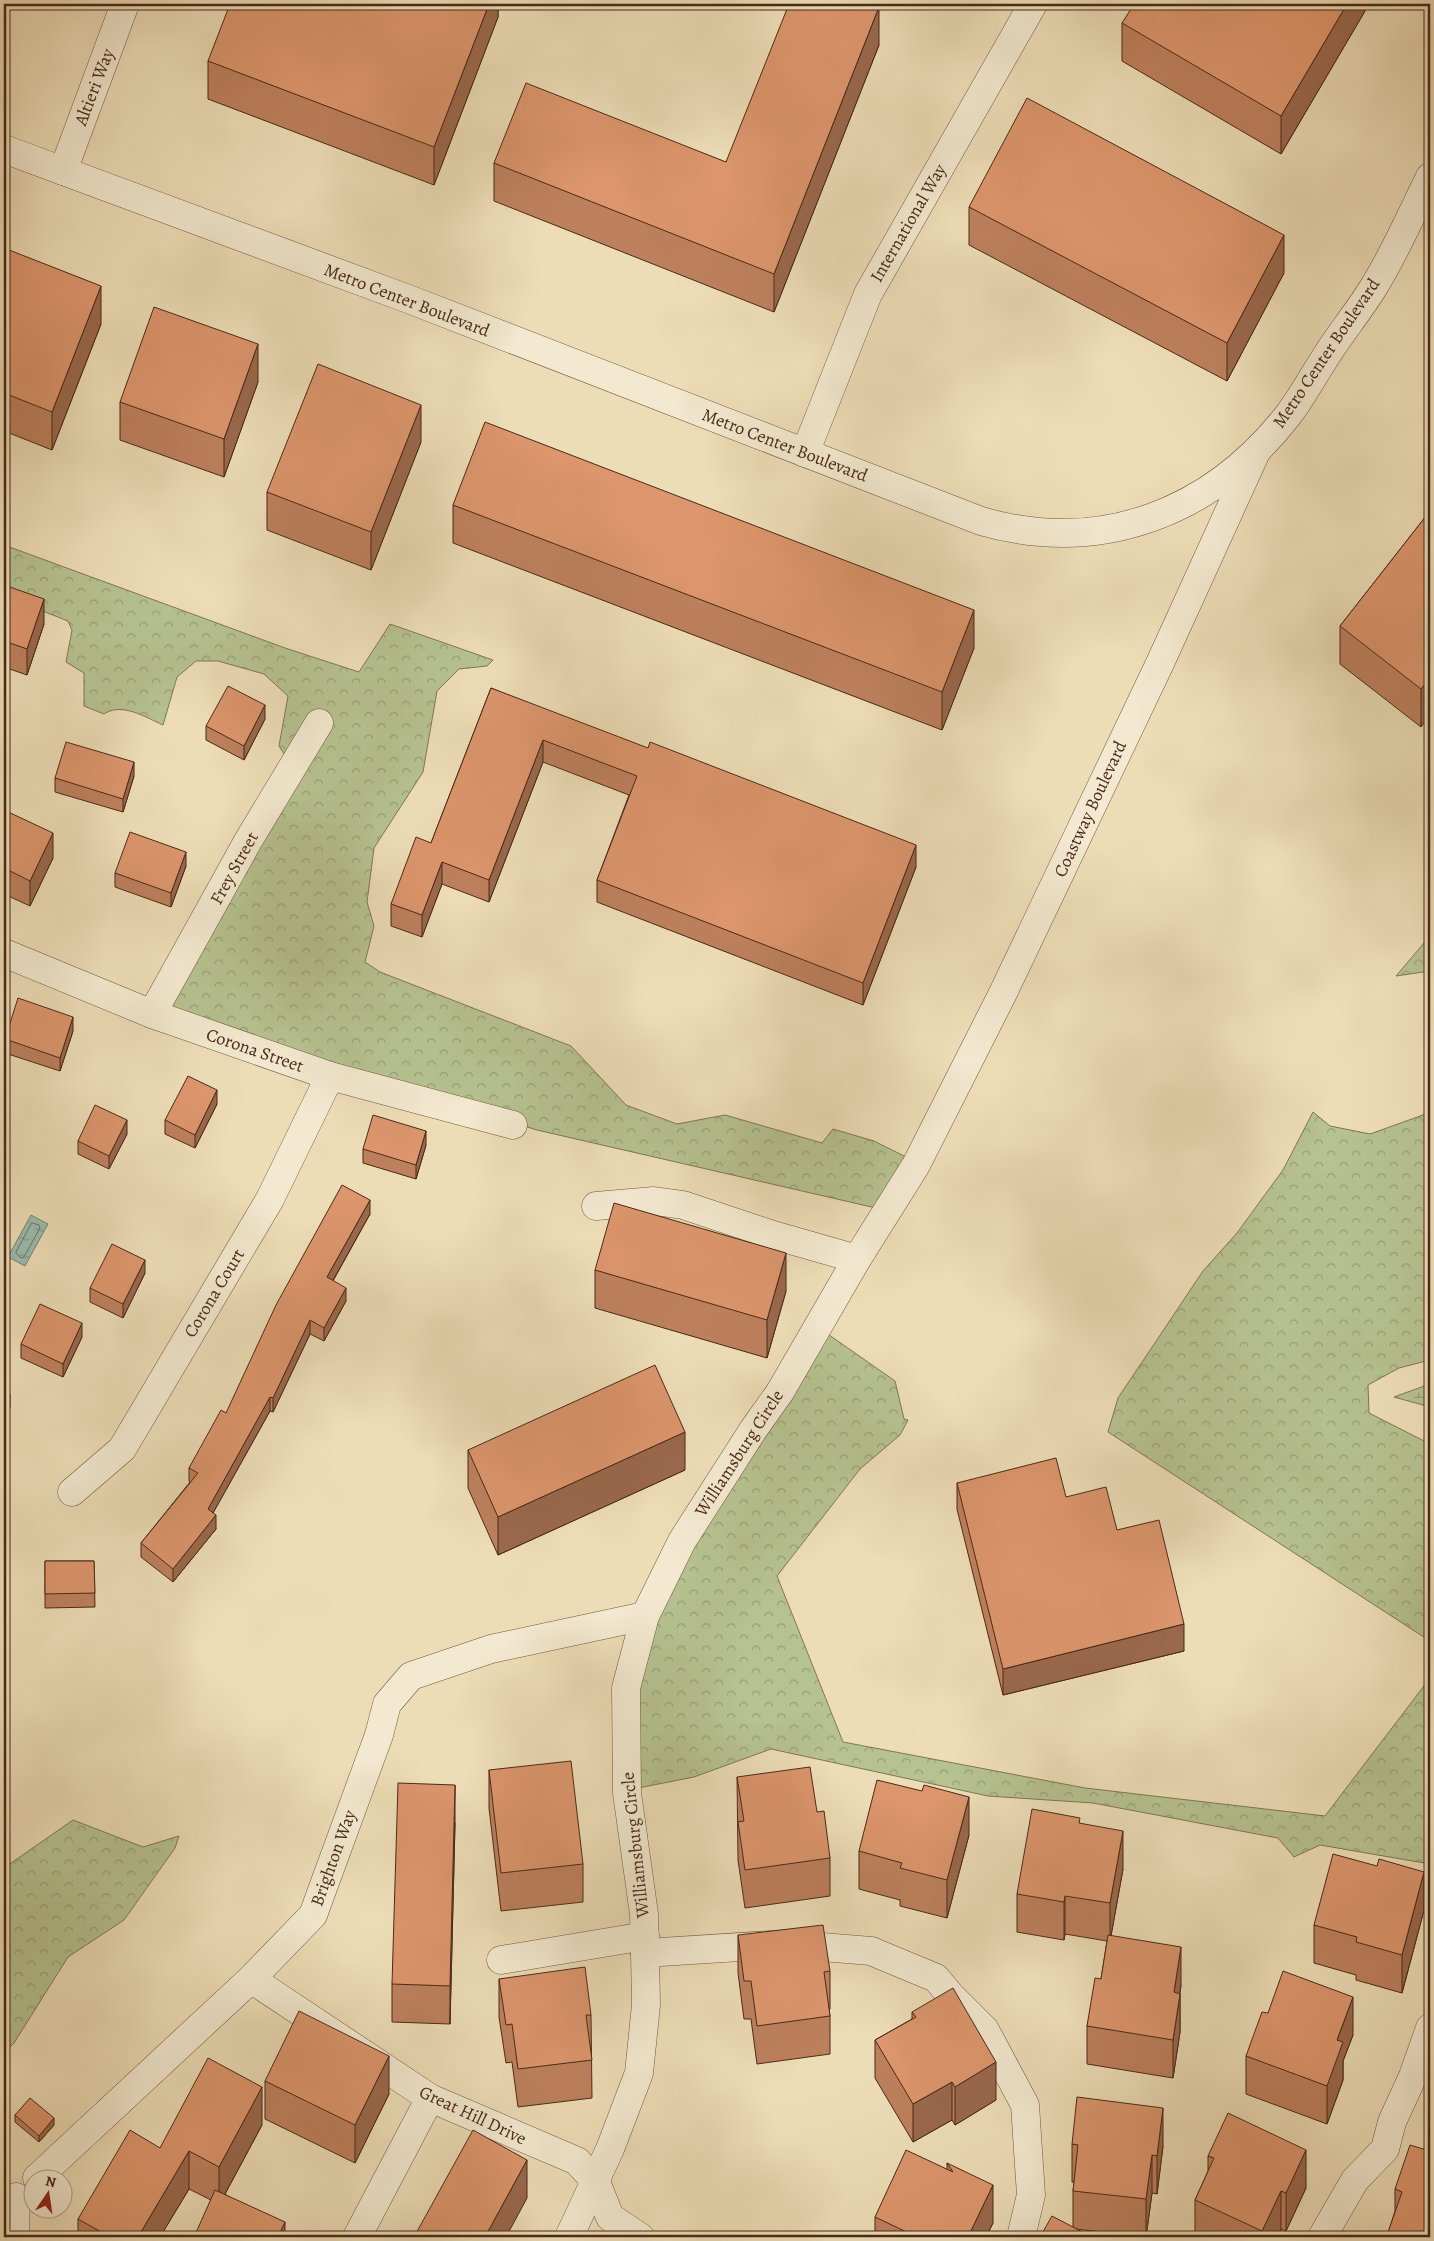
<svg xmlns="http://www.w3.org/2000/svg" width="1434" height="2241" font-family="Alegreya,serif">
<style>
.forest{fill:url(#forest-crowns);stroke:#807654}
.wetland{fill:url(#wetland-marsh);stroke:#807654}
.water{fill:url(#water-ripples);stroke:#798172}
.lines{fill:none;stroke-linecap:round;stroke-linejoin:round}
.shore{stroke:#717264;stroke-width:1}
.minor-casing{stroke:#725640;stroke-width:29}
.tertiary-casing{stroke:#725640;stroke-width:29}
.minor{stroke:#f3e9d0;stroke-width:28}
.tertiary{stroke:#f3e9d0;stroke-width:28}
.wall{fill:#bd805d;stroke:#492919}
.shaded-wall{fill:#9a684c;stroke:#492919}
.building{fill:#dc956c;stroke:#492919}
.labels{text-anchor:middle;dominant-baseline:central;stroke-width:4;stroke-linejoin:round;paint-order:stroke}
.street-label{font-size:18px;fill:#492919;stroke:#f3e9d0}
</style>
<defs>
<pattern id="forest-crowns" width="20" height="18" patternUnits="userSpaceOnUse" patternTransform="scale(1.25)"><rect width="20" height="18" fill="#b6c290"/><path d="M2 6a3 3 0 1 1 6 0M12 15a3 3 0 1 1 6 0" fill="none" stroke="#969e75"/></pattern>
<pattern id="wetland-marsh" width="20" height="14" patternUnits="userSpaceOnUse" patternTransform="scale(1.25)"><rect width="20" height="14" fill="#b6c290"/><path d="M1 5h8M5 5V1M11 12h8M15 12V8" fill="none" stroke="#969e75"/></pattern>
<pattern id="water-ripples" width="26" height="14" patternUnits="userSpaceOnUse" patternTransform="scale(1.25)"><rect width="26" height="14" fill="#99bcae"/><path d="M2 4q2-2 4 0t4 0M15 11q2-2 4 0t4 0" fill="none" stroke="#7f998d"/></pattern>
</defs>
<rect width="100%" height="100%" fill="#edddb6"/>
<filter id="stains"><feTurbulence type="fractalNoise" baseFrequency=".004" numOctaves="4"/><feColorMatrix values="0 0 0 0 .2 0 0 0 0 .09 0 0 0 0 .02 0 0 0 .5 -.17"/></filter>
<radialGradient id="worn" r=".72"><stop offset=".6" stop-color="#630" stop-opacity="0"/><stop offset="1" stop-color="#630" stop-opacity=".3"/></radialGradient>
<g class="forest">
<path d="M4 545 285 648 359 672 390 624 493 660 487 666 459 669 437 691 423 772 374 848 367 902 374 926 365 962 380 972 571 1046 626 1105 677 1124 725 1115 822 1143 833 1129 874 1141 916 1162 889 1211 537 1130 157 1013 290 763 279 746 288 696 264 674 218 661H196L177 677 163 725C145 717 122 702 104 714L84 706V673L66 662 72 630 68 621 30 606 4 593Z"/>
<polygon points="1430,936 1430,971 1396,976"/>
<polygon points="1430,1109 1430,1360 1399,1368 1368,1385 1369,1413 1430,1444 1430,1641 1108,1432 1118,1398 1203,1271 1237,1233 1283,1170 1313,1112 1330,1126 1370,1134 1423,1115"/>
<polygon points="822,1330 895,1381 904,1419 908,1420 900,1435 860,1469 777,1576 843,1742 1085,1788 1325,1816 1430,1678 1430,1864 1320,1845 1294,1857 1278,1838 1093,1803 988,1796 771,1749 694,1777 633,1789 640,1635"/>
<polygon points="73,1820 143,1847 179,1836 175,1848 124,1920 68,1957 14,2043 4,2053 4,1868"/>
</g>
<polygon class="wetland" points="1430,1384 1430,1407 1394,1397"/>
<polygon class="water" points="31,1215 48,1224 25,1266 8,1257"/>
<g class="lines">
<polygon class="shore" points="32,1223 39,1225 40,1228 24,1257 21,1258 16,1253"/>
<defs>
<g id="minor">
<polyline points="63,171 125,4"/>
<polyline points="805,453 868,294 1033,4"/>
<polyline points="4,953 152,1014 330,1076 513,1125"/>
<polyline points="152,1014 248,841 319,723"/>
<polyline points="596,1206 654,1201 683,1205 773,1235 857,1259"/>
<polyline points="72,1492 122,1449 270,1199 330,1076"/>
<polyline points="645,1953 786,1944 871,1951 936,1978 951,1996 985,2030 1025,2105 1031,2195 1021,2237"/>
<polyline points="501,1960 645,1936"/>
<polyline points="251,1979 430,2098 577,2161 596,2182 610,2217 640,2237"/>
<polyline points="37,2178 251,1979 313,1915 379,1735 387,1704 411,1676 491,1649 645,1616"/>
<polyline points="15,2237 16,2197"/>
<polyline points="357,2237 430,2098"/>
<polyline points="569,2237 610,2149 639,2073 646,2005 645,1953 644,1914 627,1793 626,1688 645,1616 682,1541 753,1430 780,1392 857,1259 916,1165 1003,993 1161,661 1257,450"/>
<polyline points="1322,2237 1355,2180 1385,2149 1392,2122 1413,2076 1430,2028"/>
</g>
<path id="tertiary" d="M4 149 411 300 981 521C1102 556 1213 512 1289 414 1304 394 1316 371 1330 350 1344 329 1360 309 1373 288 1395 253 1412 213 1430 177"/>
</defs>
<use href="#minor" class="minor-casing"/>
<use href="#tertiary" class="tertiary-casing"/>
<use href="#minor" class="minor"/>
<use href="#tertiary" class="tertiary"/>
</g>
<g class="wall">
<polygon points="498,4 498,17 434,185 208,99 208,61"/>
<polygon points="1365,4 1365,11 1281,154 1122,61 1122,23"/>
<polygon points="879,45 774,312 494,201 494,163 726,162"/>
<polygon points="969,207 1284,273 1227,381 969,245"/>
<polygon points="4,248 101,324 52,450 4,431"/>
<polygon points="258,382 224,477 120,440 120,402"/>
<polygon points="421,442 371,570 267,530 267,492"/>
<polygon points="453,505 974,648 942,730 453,543"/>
<polygon points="1430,511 1421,727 1340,664 1340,626"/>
<polygon points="4,585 44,624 27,675 4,667"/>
<polygon points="491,688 916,867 863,1005 597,902 597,880 629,795 543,762 489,902 442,884 422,937 391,926 391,904 431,843"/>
<polygon points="265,719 244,760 206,740 206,726"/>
<polygon points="134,776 123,812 55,792 55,778"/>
<polygon points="4,810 53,858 30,906 4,894"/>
<polygon points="186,866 171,907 115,887 115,873"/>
<polygon points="73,1031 60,1071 5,1053 5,1039"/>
<polygon points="217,1104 195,1148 165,1134 165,1120"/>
<polygon points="127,1134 109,1169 78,1154 78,1141"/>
<polygon points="426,1145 416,1179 363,1163 363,1149"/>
<polygon points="370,1214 333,1281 346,1301 324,1341 310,1334 273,1412 270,1411 213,1513 216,1529 173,1582 141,1557 141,1543 190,1482 189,1481 189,1468 226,1413"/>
<polygon points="595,1270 786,1291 767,1358 595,1308"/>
<polygon points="145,1273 123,1318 90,1302 90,1288"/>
<polygon points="82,1337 63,1377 21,1358 21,1344"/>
<polygon points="468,1450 685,1470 498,1555 468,1488"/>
<polygon points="957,1483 1066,1497 1117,1530 1184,1651 1003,1695 957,1509"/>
<polygon points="45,1561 94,1561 95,1607 45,1608"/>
<polygon points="489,1770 583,1864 583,1902 501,1911 489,1808"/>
<polygon points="737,1777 817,1812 830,1858 830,1896 745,1908 738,1860"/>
<polygon points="455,1823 450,2024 392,2022 392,1984"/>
<polygon points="1080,1823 1123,1869 1111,1936 1181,1985 1180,1994 1180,2032 1173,2078 1087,2064 1087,2026 1101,1979 1107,1941 1065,1934 1064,1940 1017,1932 1017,1894"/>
<polygon points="969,1835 947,1918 900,1906 900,1900 859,1889 859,1851"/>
<polygon points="1424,1910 1402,1993 1356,1980 1356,1975 1314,1963 1314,1925"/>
<polygon points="738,1935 830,1971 830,2009 829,2009 830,2016 830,2054 757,2064 751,2019 744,2019 738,1973"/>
<polygon points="499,1979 591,2015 592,2098 518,2107 512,2062 506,2063 499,2017"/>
<polygon points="912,2012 996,2100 955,2125 952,2120 913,2142 875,2078 875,2040 912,2019"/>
<polygon points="1353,2035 1343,2061 1343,2080 1327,2124 1246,2094 1246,2056"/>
<polygon points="265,2081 389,2094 355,2163 265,2119"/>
<polygon points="15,2115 54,2125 39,2142 15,2122"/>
<polygon points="262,2125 225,2194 285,2237 189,2189 160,2237 78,2237 78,2219 160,2148"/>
<polygon points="1072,2144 1163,2146 1157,2194 1152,2193 1146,2237 1076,2229 1073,2227 1073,2191 1074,2182 1072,2182"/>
<polygon points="1430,2151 1430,2237 1387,2237 1395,2211 1395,2189"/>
<polygon points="1208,2156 1306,2188 1286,2231 1281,2229 1277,2237 1195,2237 1195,2200 1208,2171"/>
<polygon points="947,2163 993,2223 986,2237 875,2237 875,2217 947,2170"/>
</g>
<g class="shaded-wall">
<polygon points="489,4 498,4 498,17 434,185 434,147"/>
<polygon points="1347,4 1365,4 1365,11 1281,154 1281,116"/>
<polygon points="879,7 879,45 774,312 774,274"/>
<polygon points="1284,235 1284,273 1227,381 1227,343"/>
<polygon points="101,286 101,324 52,450 52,412"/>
<polygon points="258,344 258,382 224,477 224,439"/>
<polygon points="421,405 421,442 371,570 371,532"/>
<polygon points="44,599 44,624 27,675 27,649"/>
<polygon points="974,610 974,648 942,730 942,692"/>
<polygon points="1430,678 1430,715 1421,727 1421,689"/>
<polygon points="265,705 265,719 244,760 244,746"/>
<polygon points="543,740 543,762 489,902 489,880"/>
<polygon points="134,762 134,776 123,812 123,799"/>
<polygon points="53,833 53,858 30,906 30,881"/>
<polygon points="916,845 916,867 863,1005 863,983"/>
<polygon points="186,852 186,866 171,907 171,893"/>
<polygon points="442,862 442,884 422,937 422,915"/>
<polygon points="73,1017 73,1031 60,1071 60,1058"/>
<polygon points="217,1090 217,1104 195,1148 195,1135"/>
<polygon points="127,1120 127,1134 109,1169 109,1156"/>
<polygon points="426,1131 426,1145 416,1179 416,1165"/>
<polygon points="370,1200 370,1214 327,1291 327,1277"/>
<polygon points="786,1253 786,1291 767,1358 767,1320"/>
<polygon points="145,1260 145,1273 123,1318 123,1304"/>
<polygon points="346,1288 346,1301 324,1341 324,1328"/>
<polygon points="310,1320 310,1334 273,1412 273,1398"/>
<polygon points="82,1323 82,1337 63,1377 63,1364"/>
<polygon points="10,1394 10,1408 4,1414 4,1400"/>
<polygon points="270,1397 270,1411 208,1522 208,1509"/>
<polygon points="685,1432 685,1470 498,1555 498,1517"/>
<polygon points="216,1515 216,1529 173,1582 173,1569"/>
<polygon points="1184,1624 1184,1651 1003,1695 1003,1669"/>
<polygon points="455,1785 455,1823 450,2024 450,1986"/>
<polygon points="969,1797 969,1835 947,1918 947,1880"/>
<polygon points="1123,1831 1123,1869 1110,1941 1110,1903"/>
<polygon points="1424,1872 1424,1910 1402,1993 1402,1955"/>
<polygon points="1065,1896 1065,1934 1064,1940 1064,1902"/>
<polygon points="1181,1947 1181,1985 1174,2030 1174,1992"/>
<polygon points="1180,1994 1180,2032 1173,2078 1173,2040"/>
<polygon points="1353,1997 1353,2035 1343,2061 1343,2080 1327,2124 1327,2086 1337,2040"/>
<polygon points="389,2056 389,2094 355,2163 355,2125"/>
<polygon points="996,2062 996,2100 955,2125 955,2087"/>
<polygon points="952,2082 952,2120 913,2142 913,2104"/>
<polygon points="262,2087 262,2125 219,2205 219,2167"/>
<polygon points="1163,2108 1163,2146 1157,2194 1157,2156"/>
<polygon points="54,2118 54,2125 39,2142 39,2136"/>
<polygon points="1306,2150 1306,2188 1286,2231 1286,2193"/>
<polygon points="189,2151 189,2189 160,2237 138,2237"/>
<polygon points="1152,2155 1152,2193 1146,2237 1146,2199"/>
<polygon points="527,2160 527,2198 506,2237 485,2237"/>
<polygon points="993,2185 993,2223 986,2237 968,2237"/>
<polygon points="1281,2191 1281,2229 1277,2237 1262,2237 1262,2231"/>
<polygon points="285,2222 285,2237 278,2237"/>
</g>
<g class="building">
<polygon points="230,4 489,4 434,147 208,61"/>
<polygon points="789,4 870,4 879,7 774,274 494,163 526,83 726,162"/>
<polygon points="1134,4 1347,4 1281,116 1122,23"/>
<polygon points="1027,98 1284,235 1227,343 969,207"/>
<polygon points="4,248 101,286 52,412 4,393"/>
<polygon points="154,307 258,344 224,439 120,402"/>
<polygon points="318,364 421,405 371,532 267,492"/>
<polygon points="485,422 974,610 942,692 453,505"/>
<polygon points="1430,511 1430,678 1421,689 1340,626"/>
<polygon points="4,585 44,599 27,649 4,641"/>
<polygon points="228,686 265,705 244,746 206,726"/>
<polygon points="491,688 648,748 650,742 916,845 863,983 597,880 637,776 543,740 489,880 442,862 422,915 391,904 416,837 431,843"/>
<polygon points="66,742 134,762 123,799 55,778"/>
<polygon points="4,810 53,833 30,881 4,868"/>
<polygon points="130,832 186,852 171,893 115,873"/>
<polygon points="18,998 73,1017 60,1058 5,1039"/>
<polygon points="188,1076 217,1090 195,1135 165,1120"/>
<polygon points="95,1105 127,1120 109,1156 78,1141"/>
<polygon points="373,1115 426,1131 416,1165 363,1149"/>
<polygon points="342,1185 370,1200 327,1277 346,1288 324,1328 310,1320 273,1398 270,1397 208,1509 216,1515 173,1569 141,1543 198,1473 189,1468 221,1410 226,1413 276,1305"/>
<polygon points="614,1203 786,1253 767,1320 595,1270"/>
<polygon points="112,1244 145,1260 123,1304 90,1288"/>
<polygon points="40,1304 82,1323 63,1364 21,1344"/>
<polygon points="655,1365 685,1432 498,1517 468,1450"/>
<polygon points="4,1388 10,1394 4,1400"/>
<polygon points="1056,1458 1066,1497 1106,1487 1117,1530 1159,1520 1184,1624 1003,1669 957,1483"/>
<polygon points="45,1561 94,1561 95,1593 45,1594"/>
<polygon points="571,1761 583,1864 501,1873 489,1770"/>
<polygon points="810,1767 817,1812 824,1811 830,1858 745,1870 738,1822 744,1821 737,1777"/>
<polygon points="877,1780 922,1791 924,1785 969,1797 947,1880 900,1868 902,1863 859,1851"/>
<polygon points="398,1783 455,1785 450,1986 392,1984"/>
<polygon points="1032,1809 1080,1818 1079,1823 1123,1831 1110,1903 1065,1896 1064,1902 1017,1894"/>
<polygon points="1333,1854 1377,1866 1379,1859 1424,1872 1402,1955 1356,1942 1357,1937 1314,1925"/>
<polygon points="823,1925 830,1971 824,1972 830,2016 757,2026 751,1981 744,1981 738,1935"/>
<polygon points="1108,1935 1181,1947 1174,1992 1180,1994 1173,2040 1087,2026 1095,1978 1101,1979"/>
<polygon points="585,1967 591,2015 586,2015 592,2060 518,2069 512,2024 506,2025 499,1979"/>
<polygon points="1283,1971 1353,1997 1337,2040 1343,2042 1327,2086 1246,2056 1262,2012 1268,2013"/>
<polygon points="953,1988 996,2062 955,2087 952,2082 913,2104 875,2040 916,2017 912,2012"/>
<polygon points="299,2011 389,2056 355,2125 265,2081"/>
<polygon points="208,2058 262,2087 219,2167 189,2151 138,2237 110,2237 78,2219 130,2130 160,2148"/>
<polygon points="1077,2097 1163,2108 1157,2156 1152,2155 1146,2199 1073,2191 1078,2145 1072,2144"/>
<polygon points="30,2098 54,2118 39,2136 15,2115"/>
<polygon points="1228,2113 1306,2150 1286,2193 1281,2191 1262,2231 1195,2200 1214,2158 1208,2156"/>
<polygon points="473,2130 527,2160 485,2237 414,2237"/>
<polygon points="1410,2145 1430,2151 1430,2237 1394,2237 1387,2235 1402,2192 1395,2189"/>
<polygon points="906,2150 953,2172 947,2163 993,2185 968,2237 915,2237 915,2236 875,2217"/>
<polygon points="215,2190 285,2222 278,2237 194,2237"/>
<polygon points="1052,2216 1092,2237 1040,2237"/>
</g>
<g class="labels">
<g class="street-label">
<text transform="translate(94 87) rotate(-69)">Altieri Way</text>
<text transform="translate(908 223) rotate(-60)">International Way</text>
<text transform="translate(407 300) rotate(21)">Metro Center Boulevard</text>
<text transform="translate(1326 353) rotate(-56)">Metro Center Boulevard</text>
<text transform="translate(785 445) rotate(21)">Metro Center Boulevard</text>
<text transform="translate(1090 809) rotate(-65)">Coastway Boulevard</text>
<text transform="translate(234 868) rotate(-61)">Frey Street</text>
<text transform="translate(255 1050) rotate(19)">Corona Street</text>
<text transform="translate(214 1293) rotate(-59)">Corona Court</text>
<text transform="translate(739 1453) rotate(-57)">Williamsburg Circle</text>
<text transform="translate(635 1845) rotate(-96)">Williamsburg Circle</text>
<text transform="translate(333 1858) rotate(-70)">Brighton Way</text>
<text transform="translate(473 2115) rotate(25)">Great Hill Drive</text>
</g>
</g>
<rect width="1434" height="2241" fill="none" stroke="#edddb6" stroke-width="20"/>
<rect x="5" y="5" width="1424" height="2231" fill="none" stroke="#492919" stroke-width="2.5"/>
<rect x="10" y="10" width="1414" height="2221" fill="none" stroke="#492919"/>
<g transform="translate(48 2194) rotate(13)"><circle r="24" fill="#f3e9d0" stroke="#af9c87"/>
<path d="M0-4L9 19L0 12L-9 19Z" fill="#8f2418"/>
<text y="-8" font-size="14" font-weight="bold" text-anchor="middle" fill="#492919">N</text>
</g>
<rect width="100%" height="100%" filter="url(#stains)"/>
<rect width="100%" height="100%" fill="url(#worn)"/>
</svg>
